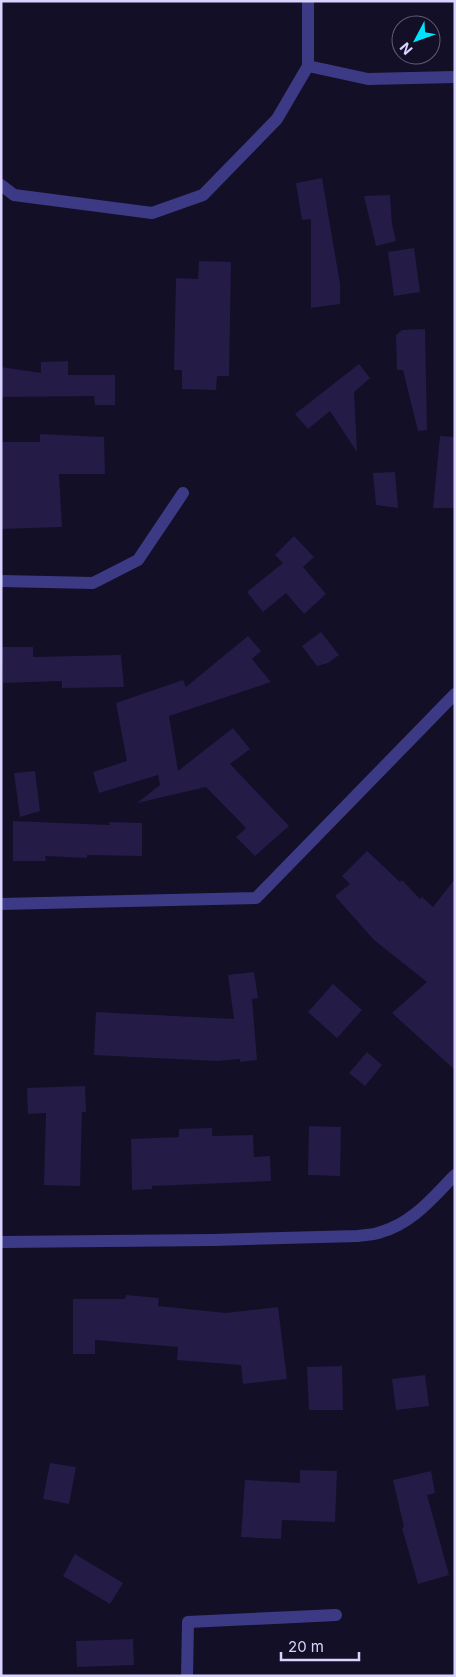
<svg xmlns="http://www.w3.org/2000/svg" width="456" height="1677" font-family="Inter,sans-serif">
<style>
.building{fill:#241b47}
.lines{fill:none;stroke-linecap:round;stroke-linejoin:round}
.service{stroke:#3d3a85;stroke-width:12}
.minor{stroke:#3d3a85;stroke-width:12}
.tertiary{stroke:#3d3a85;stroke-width:12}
</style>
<rect width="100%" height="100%" fill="#130f26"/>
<g class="building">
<polygon points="322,178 340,284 340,304 311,308 311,219 302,220 296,183"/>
<polygon points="390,195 392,224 396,241 376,246 364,196"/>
<polygon points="414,248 420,292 394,296 388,252"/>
<polygon points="199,261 231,262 229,376 217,376 216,390 182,389 182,370 174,370 176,278 198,279"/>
<polygon points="425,329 427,430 418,431 403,370 397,370 396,335 402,330"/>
<polygon points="68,361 68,375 115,375 115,405 95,405 94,396 1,397 1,367 41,373 41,362"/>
<polygon points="359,364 370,378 354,392 357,452 330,411 308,429 295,414"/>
<polygon points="40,434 104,437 105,474 59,474 62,527 1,529 1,442 40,442"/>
<polygon points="440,436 455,437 455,508 433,508"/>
<polygon points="395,472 398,508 376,505 373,473"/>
<polygon points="294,536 314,557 303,567 326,594 304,614 286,593 263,612 247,592 283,563 275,555"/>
<polygon points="321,632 339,655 328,663 317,666 302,646"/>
<polygon points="248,636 261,651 252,659 271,682 169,716 178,771 233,728 250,749 230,764 289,826 255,856 236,837 246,828 206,787 137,803 160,785 158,775 99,793 93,772 127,761 116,703 183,680 186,687"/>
<polygon points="2,647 33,647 33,657 121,655 124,687 62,688 62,681 3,683"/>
<polygon points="35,771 40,811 20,817 14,773"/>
<polygon points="13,821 110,825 109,822 142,823 142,856 87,855 87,858 45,856 46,861 13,861"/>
<polygon points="367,851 400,882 402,880 420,899 422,897 433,907 455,879 455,1070 392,1013 427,982 374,940 335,896 350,884 342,876"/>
<polygon points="254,972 258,998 252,999 257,1060 240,1062 240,1059 217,1061 94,1055 96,1012 234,1019 228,975"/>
<polygon points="333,984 362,1010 337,1038 308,1012"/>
<polygon points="367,1052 382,1065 365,1086 349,1073"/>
<polygon points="85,1086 86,1112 82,1112 80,1186 44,1185 46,1113 28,1114 27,1088"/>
<polygon points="309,1126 341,1127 340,1176 308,1175"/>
<polygon points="212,1128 212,1136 253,1135 254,1157 270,1156 271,1181 152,1186 152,1189 132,1190 131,1139 179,1137 179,1129"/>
<polygon points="126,1295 159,1298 158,1306 226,1313 278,1307 287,1379 243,1384 241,1365 177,1360 178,1347 95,1340 95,1354 73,1354 73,1299 125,1299"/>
<polygon points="342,1366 343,1410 309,1410 307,1367"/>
<polygon points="425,1375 429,1406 396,1410 392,1379"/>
<polygon points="50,1463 76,1467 69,1504 43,1499"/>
<polygon points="300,1470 337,1471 335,1522 282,1520 281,1539 241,1537 245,1480 300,1483"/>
<polygon points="431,1471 435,1493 427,1495 449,1575 418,1584 402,1528 404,1527 393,1480"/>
<polygon points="75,1554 123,1583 110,1604 63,1576"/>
<polygon points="133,1639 134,1665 77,1667 76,1641"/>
</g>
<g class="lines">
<polyline class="service" points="187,1676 188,1622 336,1615"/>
<g class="minor">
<polyline points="308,66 368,79 455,77"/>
<polyline points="1,185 14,195 152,213 203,195 277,119 308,66 308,1"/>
<polyline points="1,581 93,583 138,560 183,493"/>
<polyline points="1,904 256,898 455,694"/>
</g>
<path class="tertiary" d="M1 1242 213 1240 358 1236C365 1235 374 1235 381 1232 413 1223 433 1197 455 1175"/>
</g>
<rect width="456" height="1677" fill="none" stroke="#d9d4ff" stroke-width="5"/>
<g transform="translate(416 40) rotate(229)"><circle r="24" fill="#130f26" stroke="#625e7d"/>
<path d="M0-4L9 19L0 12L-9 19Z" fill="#00e5ff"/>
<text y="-8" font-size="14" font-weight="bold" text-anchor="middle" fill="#d9d4ff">N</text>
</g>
<path d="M281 1652v8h78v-8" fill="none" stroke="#d9d4ff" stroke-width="2.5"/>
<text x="288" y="1652" font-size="15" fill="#d9d4ff" stroke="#130f26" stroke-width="4" paint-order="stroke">20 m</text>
</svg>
